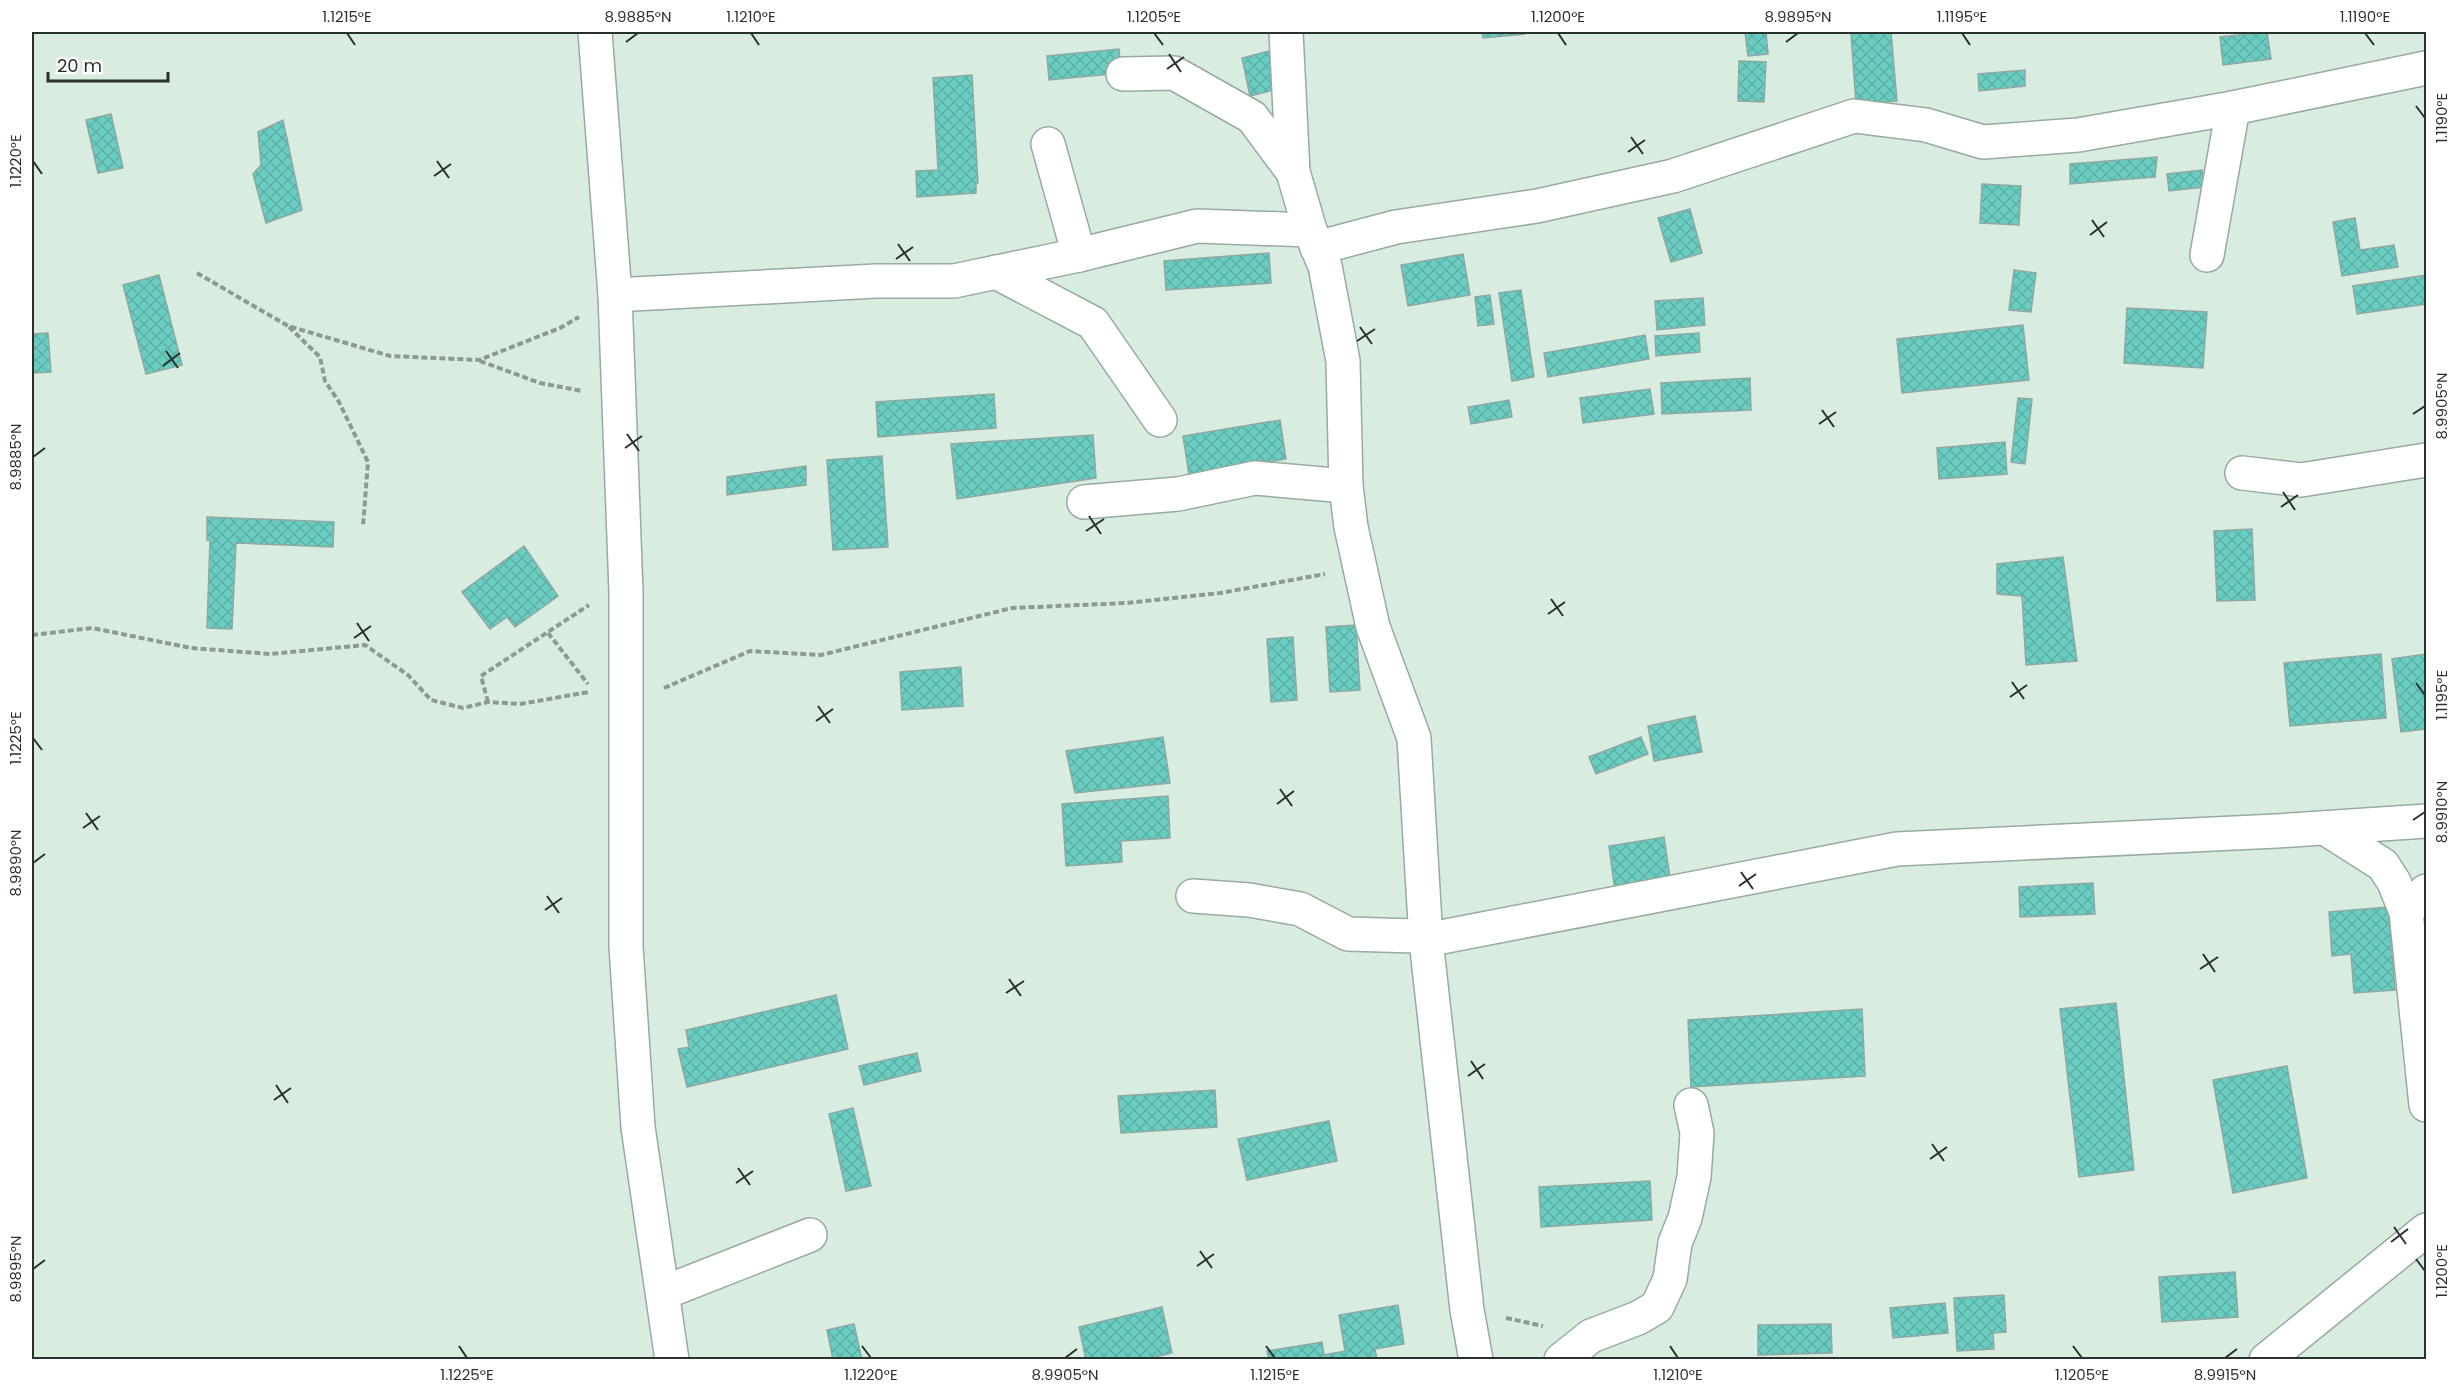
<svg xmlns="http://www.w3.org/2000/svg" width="2458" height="1391" font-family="Poppins,sans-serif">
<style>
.building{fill:url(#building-cross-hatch);stroke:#8fa8a4;stroke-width:1.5}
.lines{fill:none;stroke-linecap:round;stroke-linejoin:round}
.minor-casing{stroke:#97ab9e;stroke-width:36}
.path{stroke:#8c9b92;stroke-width:4;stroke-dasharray:6 3;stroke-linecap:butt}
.minor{stroke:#fff;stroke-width:33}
.ticks{fill:none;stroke:#29312c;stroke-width:2}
.neatline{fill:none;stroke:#29312c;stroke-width:2}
.ticks-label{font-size:15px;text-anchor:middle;fill:#29312c}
</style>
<defs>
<pattern id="building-cross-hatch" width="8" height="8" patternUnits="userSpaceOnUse" patternTransform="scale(1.5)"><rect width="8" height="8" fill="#6acdc1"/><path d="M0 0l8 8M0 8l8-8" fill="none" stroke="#5cb0a6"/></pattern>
</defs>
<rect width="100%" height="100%" fill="#d8ede0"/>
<g class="building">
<polygon points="1482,32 1525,32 1525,34 1483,38"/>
<polygon points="1745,32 1766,32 1768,54 1748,56"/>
<polygon points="1891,32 1897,101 1856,104 1851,34"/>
<polygon points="2267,32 2271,59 2223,65 2220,37"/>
<polygon points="1119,49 1121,73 1049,80 1047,56"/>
<polygon points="1273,50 1282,88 1250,96 1242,58"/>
<polygon points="1739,61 1766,62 1764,102 1738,101"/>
<polygon points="2025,70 2025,86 1979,91 1978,74"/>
<polygon points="972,75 978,183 976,183 976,193 917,197 916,171 938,170 933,78"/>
<polygon points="111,114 123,168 98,173 86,120"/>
<polygon points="283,120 302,210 266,223 253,174 261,165 258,132"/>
<polygon points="2157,157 2155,177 2070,184 2070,164"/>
<polygon points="2202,170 2204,187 2169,191 2167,174"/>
<polygon points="1982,184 2021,186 2019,225 1980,223"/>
<polygon points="1690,209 1702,253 1671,262 1658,218"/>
<polygon points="2355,218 2360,250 2394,245 2398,267 2342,276 2333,222"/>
<polygon points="1269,253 1271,283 1166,290 1164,261"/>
<polygon points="1463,254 1470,295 1408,306 1401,265"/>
<polygon points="2014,270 2036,273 2031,312 2009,310"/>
<polygon points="159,275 182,365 146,374 123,285"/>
<polygon points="2426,275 2426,304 2357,314 2353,286"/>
<polygon points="1521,290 1534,377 1512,381 1499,293"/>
<polygon points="1490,295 1494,324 1478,326 1475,297"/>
<polygon points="1703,298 1705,325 1657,330 1655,301"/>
<polygon points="2127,308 2207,312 2203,368 2124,363"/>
<polygon points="2023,325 2029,380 1902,393 1897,339"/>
<polygon points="48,333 51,372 32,373 32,334"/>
<polygon points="1699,333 1700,352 1656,356 1655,336"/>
<polygon points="1645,335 1649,359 1548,377 1544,353"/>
<polygon points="1750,378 1751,410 1662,414 1661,383"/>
<polygon points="1650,389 1654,414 1583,423 1580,398"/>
<polygon points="994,394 996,428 878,437 876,402"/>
<polygon points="2018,398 2032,399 2025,464 2011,462"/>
<polygon points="1509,400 1512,417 1471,424 1468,407"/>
<polygon points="1280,420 1286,459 1189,475 1183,436"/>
<polygon points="1093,435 1096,478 957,499 951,444"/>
<polygon points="2005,442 2007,474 1939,479 1937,448"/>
<polygon points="882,456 888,547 833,550 827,460"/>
<polygon points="806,466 806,485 727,495 727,477"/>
<polygon points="207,517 334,522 333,547 236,543 232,629 207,628 210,540 207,540"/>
<polygon points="2252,529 2255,600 2217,601 2214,531"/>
<polygon points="524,546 558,596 515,627 507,617 490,629 462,592"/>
<polygon points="2063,557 2077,661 2026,665 2022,596 1997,594 1997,564"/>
<polygon points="1356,625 1360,690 1330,692 1326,627"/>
<polygon points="1293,637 1297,700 1271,702 1267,639"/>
<polygon points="2381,654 2386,718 2290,726 2284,663"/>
<polygon points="2426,654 2426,729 2401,732 2392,659"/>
<polygon points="961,667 963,706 902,710 900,672"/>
<polygon points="1695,716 1702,752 1654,761 1648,726"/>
<polygon points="1163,737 1170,783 1075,793 1066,751"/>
<polygon points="1641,737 1648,754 1596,774 1589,757"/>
<polygon points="1168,796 1170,838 1121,841 1122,862 1066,866 1062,804"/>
<polygon points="1664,837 1671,884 1615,892 1609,846"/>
<polygon points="2093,883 2095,914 2020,917 2019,887"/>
<polygon points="2388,907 2395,990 2354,993 2351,954 2332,956 2329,912"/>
<polygon points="836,995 848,1049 687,1087 678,1049 689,1047 686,1030"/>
<polygon points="2116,1003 2134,1170 2079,1177 2060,1009"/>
<polygon points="1862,1009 1865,1076 1691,1087 1688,1020"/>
<polygon points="917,1053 921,1071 864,1085 859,1066"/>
<polygon points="2287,1066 2307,1178 2233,1193 2213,1080"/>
<polygon points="1215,1090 1217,1127 1121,1133 1118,1096"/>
<polygon points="853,1108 871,1186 846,1191 829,1114"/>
<polygon points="1329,1121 1337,1161 1247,1180 1238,1139"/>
<polygon points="1650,1181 1652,1220 1541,1227 1539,1187"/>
<polygon points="2235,1272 2238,1317 2162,1322 2159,1277"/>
<polygon points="2004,1295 2006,1332 1993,1333 1994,1349 1957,1351 1954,1298"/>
<polygon points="1945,1303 1948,1333 1893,1338 1890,1308"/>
<polygon points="1398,1305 1404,1344 1375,1349 1377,1360 1269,1360 1267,1351 1322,1342 1324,1355 1345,1351 1339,1315"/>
<polygon points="1162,1307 1172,1353 1142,1360 1086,1360 1079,1327"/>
<polygon points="854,1324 862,1360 833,1360 827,1330"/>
<polygon points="1831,1324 1832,1353 1758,1355 1758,1325"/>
</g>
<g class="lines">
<defs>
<g id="minor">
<polyline points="595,32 615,295 626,592 626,947 638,1127 672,1360"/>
<polyline points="1286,32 1293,172"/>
<polyline points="1123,74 1174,73 1252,117 1293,172 1310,230 1325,266 1343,361 1346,486 1351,527 1373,627 1414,738 1426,940 1467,1310 1476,1360"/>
<polyline points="1048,144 1079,255"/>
<polyline points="1317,248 1396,227 1537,206 1673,176 1854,116 1926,125 1983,142 2078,135 2233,108"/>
<polyline points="2207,255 2233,108 2426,68"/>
<polyline points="996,272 1093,323 1160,420"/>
<polyline points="615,295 876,281 954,281 1079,255 1197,226 1310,230"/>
<polyline points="2242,473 2301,480 2426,460"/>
<polyline points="1084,502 1178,494 1255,478 1346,486"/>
<polyline points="2325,828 2383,865 2394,882 2406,912"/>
<polyline points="2426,891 2406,912 2426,1105"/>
<polyline points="1193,896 1249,900 1300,909 1348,934 1415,936 1426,940 1897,849 2277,831 2426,821"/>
<polyline points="663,1293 810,1235"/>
<polyline points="1561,1360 1591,1336 1638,1318 1657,1307 1670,1279 1675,1243 1685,1218 1694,1177 1697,1133 1691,1105"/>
<polyline points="2266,1360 2426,1230"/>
</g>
</defs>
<use href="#minor" class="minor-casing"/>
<g class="path">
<polyline points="197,273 288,326 390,356 479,360 560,328 579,317"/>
<polyline points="289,327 320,357 325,381 339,402 368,462 363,526"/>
<polyline points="480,361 540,383 582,391"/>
<polyline points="548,633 588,684"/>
<polyline points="32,635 92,628 191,648 270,654 365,645 408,675 431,700 463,708 488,702 520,704 589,692"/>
<polyline points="664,688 750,651 821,655 1012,608 1127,603 1220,593 1325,574"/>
<polyline points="488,702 481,676 589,605"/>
<polyline points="1506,1318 1543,1326"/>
</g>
<use href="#minor" class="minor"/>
</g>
<path class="ticks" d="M347 33 355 45M751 33 759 45M1154 33 1163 45M1558 33 1566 45M1962 33 1970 45M2365 33 2374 45M626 42 638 33M1786 42 1798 33M1169 54 1181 72M1167 69 1184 57M2416 106 2425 118M1631 137 1643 154M1628 152 1645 140M33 161 42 174M437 161 449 178M434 176 451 164M2092 220 2104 237M2090 235 2107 222M898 244 910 261M896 259 913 247M1360 327 1372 344M1357 341 1375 329M166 351 178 368M163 366 180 353M1822 410 1834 427M2413 414 2425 406M1819 424 1836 412M627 434 639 451M625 448 642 436M33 457 45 448M2283 492 2295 510M2281 507 2298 495M1089 516 1101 534M1086 531 1104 519M1551 599 1563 616M1548 614 1565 602M357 623 369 641M354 638 371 626M2012 682 2024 699M2416 683 2425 695M2010 697 2027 685M818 706 830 723M816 721 833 709M33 738 42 750M1280 789 1292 806M1277 804 1294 791M86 813 98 830M2413 820 2425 812M83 828 100 816M33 863 45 854M1741 872 1753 889M1739 886 1756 874M547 896 559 913M545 910 562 898M2203 954 2215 972M2200 969 2218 957M1009 979 1021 996M1006 993 1024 981M1471 1061 1483 1079M1468 1076 1485 1064M276 1085 288 1103M274 1100 291 1088M1932 1144 1944 1161M1930 1159 1947 1147M738 1168 750 1185M736 1183 753 1171M2394 1227 2406 1244M2391 1242 2408 1229M1200 1251 1212 1268M2416 1259 2425 1271M1197 1266 1214 1254M33 1269 45 1260M459 1346 467 1358M862 1346 871 1358M1266 1346 1275 1358M1670 1346 1678 1358M2073 1346 2082 1358M1065 1358 1077 1349M2225 1358 2237 1349"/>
<rect width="2458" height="1391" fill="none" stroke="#ffffff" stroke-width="66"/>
<path d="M48 72v9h120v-9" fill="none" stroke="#29312c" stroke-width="3"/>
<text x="57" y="72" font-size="18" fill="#29312c" stroke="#ffffff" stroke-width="4.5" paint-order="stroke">20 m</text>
<rect x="33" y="33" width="2392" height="1325" class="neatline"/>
<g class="ticks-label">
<text x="347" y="22">1.1215°E</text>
<text x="638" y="22">8.9885°N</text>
<text x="751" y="22">1.1210°E</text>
<text x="1154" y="22">1.1205°E</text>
<text x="1558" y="22">1.1200°E</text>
<text x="1798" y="22">8.9895°N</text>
<text x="1962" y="22">1.1195°E</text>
<text x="2365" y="22">1.1190°E</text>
<text transform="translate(2442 118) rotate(-90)" y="5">1.1190°E</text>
<text transform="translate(16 161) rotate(-90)" y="5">1.1220°E</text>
<text transform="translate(2442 406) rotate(-90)" y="5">8.9905°N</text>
<text transform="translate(16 457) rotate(-90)" y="5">8.9885°N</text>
<text transform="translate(2442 695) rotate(-90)" y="5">1.1195°E</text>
<text transform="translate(16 738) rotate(-90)" y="5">1.1225°E</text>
<text transform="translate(2442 812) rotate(-90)" y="5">8.9910°N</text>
<text transform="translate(16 863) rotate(-90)" y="5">8.9890°N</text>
<text transform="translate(16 1269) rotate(-90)" y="5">8.9895°N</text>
<text transform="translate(2442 1271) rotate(-90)" y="5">1.1200°E</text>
<text x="467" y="1380">1.1225°E</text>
<text x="871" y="1380">1.1220°E</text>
<text x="1065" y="1380">8.9905°N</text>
<text x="1275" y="1380">1.1215°E</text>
<text x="1678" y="1380">1.1210°E</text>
<text x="2082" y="1380">1.1205°E</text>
<text x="2225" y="1380">8.9915°N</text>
</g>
</svg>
